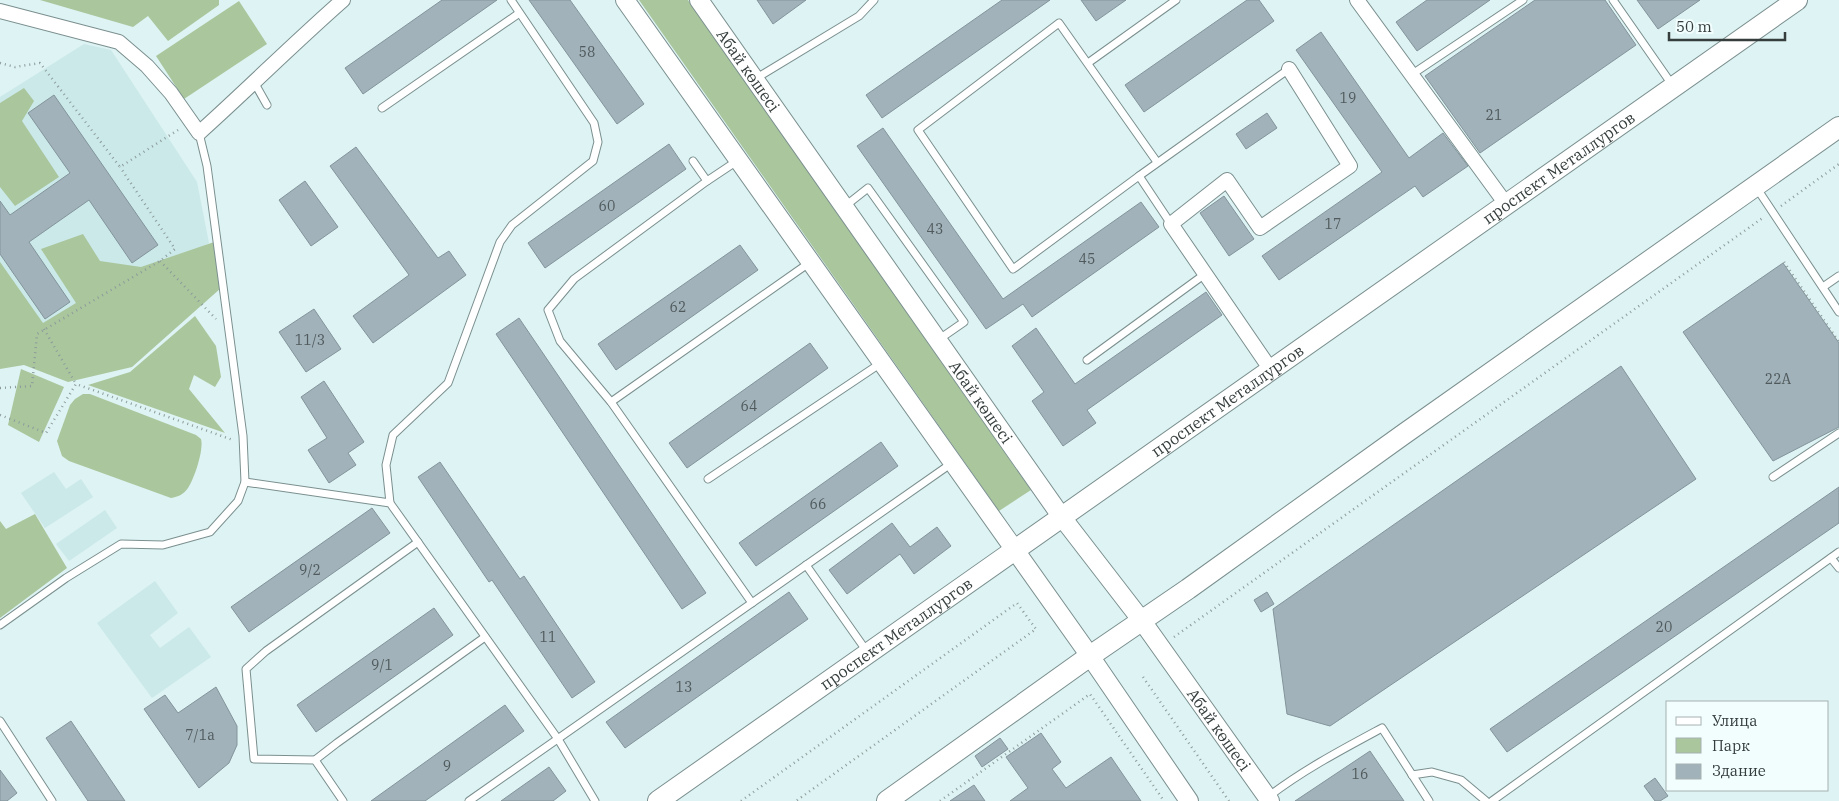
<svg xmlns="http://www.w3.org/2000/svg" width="1839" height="801" font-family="'IBM Plex Serif',serif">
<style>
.built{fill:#cbe9e9}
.green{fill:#aac69d}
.building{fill:#a1b2ba;stroke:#83949b}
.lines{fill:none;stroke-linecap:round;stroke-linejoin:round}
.service-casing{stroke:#7b8f8f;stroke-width:9}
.minor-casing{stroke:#7b8f8f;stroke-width:16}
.tertiary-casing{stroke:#7b8f8f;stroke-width:20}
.secondary-casing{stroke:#7b8f8f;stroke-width:22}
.path{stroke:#8d9b9b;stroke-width:2.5;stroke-dasharray:1 4;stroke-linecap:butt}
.service{stroke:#fff;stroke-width:7}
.minor{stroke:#fff;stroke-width:14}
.tertiary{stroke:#fff;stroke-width:18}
.secondary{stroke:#fff;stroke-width:20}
.labels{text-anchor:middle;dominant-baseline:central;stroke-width:4;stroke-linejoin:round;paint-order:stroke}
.number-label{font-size:14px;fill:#505a5c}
.street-label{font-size:16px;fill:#353d3d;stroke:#f2fefe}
</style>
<rect width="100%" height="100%" fill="#def3f3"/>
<g class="built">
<polygon points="84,44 111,50 197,182 209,243 30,349 0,313 0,97"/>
<polygon points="54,472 66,489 81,479 93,497 45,528 21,493"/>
<polygon points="105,510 117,528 69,561 56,544"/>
<polygon points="155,581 178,613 150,635 160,648 189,627 211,657 152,698 97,623"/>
</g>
<g class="green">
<polygon points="40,0 219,0 219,5 168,41 148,16 133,27"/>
<polygon points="639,0 688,0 1031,490 999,511"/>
<polygon points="239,1 267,44 184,99 156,56"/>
<polygon points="24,88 34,101 22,121 59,177 15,206 0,187 0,103"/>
<polygon points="83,234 100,261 141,267 217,241 221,288 132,367 68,382 24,365 0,369 0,262 43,323 76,303 41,249"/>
<polygon points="195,316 216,346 221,377 215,387 194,375 189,389 225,433 88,385 130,372"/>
<polygon points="21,369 64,387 39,442 8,425"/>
<path d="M83 394H90L196 435 201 439C204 450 194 479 188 488 184 494 178 497 171 498L69 461 62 456 57 441 70 405 75 399Z"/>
<polygon points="35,514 67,568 0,618 0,521 6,529"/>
</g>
<g class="building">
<polygon points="442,0 497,0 363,94 345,68"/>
<polygon points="529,0 570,0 644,104 617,124"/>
<polygon points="757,0 806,0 773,24"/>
<polygon points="1002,0 1050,0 882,118 866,95"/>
<polygon points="1081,0 1126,0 1096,21"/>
<polygon points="1247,0 1259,0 1274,21 1144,112 1125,85"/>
<polygon points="1427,0 1490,0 1417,51 1396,22"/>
<polygon points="1535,0 1605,0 1636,45 1480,153 1425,76"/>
<polygon points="1637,0 1700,0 1658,29"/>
<polygon points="1321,32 1409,158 1443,133 1468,166 1423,197 1415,186 1279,280 1262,256 1382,172 1296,50"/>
<polygon points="54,95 158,245 132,263 89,200 29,242 70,302 45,319 0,254 0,201 10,215 70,173 28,113"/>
<polygon points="1267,113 1277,128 1246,149 1236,134"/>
<polygon points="883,128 1003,299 1141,202 1159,227 1032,317 1023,304 986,329 857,146"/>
<polygon points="669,144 686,169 545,268 528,243"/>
<polygon points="356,147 438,258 449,251 466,275 373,343 353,316 409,275 330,166"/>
<polygon points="305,181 338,227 311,246 279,200"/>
<polygon points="1224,196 1254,239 1229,256 1200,213"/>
<polygon points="740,245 758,270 616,370 598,344"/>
<polygon points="1783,263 1839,343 1839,427 1773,461 1683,332"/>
<polygon points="1206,292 1222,315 1087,410 1096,423 1063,446 1032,401 1044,392 1012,346 1036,328 1075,384"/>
<polygon points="314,309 341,349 306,372 279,332"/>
<polygon points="519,318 706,593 682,609 496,334"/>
<polygon points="810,343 828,368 687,468 669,443"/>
<polygon points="1621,366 1696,479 1330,726 1287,714 1273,609"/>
<polygon points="324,381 364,442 348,453 356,465 329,483 308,450 327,438 301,397"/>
<polygon points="881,442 898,466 756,566 739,543"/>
<polygon points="440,462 520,579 524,576 595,682 572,698 492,580 489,582 418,477"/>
<polygon points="1839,487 1839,523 1507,752 1490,729"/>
<polygon points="372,508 390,533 249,632 231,607"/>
<polygon points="892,523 910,547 937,527 951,546 914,574 900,554 847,594 829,570"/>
<polygon points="789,592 808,619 625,748 606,722"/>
<polygon points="1267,592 1274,604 1261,612 1254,600"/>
<polygon points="434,608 453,635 316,732 297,705"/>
<polygon points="216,687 237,726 237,745 229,763 199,788 144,709 165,695 178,713"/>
<polygon points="505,705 524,731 425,801 371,801"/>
<polygon points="71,721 125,801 88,801 46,738"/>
<polygon points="1041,733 1061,762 1052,769 1066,788 1111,757 1141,801 1010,801 1028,788 1006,757"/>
<polygon points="1000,738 1008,749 982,767 975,756"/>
<polygon points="1370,751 1404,801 1295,801"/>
<polygon points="549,767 566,791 553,801 501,801"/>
<polygon points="0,770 17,793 7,801 0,801"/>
<polygon points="1655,778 1668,796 1660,801 1655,801 1644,786"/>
<polygon points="974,785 985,801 950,801"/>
</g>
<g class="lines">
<defs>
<g id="service">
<polyline points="1613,0 1673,86"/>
<polyline points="1088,63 1176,0"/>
<polyline points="1411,75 1523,0"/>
<polyline points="755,79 859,16 874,0"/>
<polyline points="254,82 267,105"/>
<polyline points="382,108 518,14"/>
<polyline points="693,161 707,181 737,161"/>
<polyline points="1157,162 1059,23 918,130 1013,269 1139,176 1171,224"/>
<polyline points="1139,176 1289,69"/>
<polyline points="707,181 574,279 548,310 560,341 611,402 752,603"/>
<polyline points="1756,187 1839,312"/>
<polyline points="844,207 868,188 964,322 938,340"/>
<polyline points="1823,287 1839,276"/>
<polyline points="1087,360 1205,274"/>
<polyline points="611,402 809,263"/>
<polyline points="1773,477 1839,433"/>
<polyline points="708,479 881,363"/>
<polyline points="245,482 390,503 558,739 595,801"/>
<polyline points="390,503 386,465 393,435 448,383 500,242 512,225 593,161 598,142 594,123 511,0"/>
<polyline points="1831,558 1839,568"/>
<polyline points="806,565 868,653"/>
<polyline points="0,625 66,578 121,544 163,545 210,532 238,501 245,482 243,436 207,166 199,133"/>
<polyline points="0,721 52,801"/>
<polyline points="315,760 337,743 485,637"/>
<polyline points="1412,775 1432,772 1461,780 1486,801"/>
<path d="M1268 797C1303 770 1343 749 1382 728L1429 801"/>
<polyline points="343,801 315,760 254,759 246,669 266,651 418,542"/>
<polyline points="469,801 952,463"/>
<polyline points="1492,801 1839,552"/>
</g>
<g id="minor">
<polyline points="1357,0 1506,204"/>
<path d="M0 11 119 42 147 66 171 93 199 133C248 89 294 43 343 0"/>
<polyline points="1271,370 1171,224 1227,180 1260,228 1350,166 1289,69"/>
</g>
<g id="tertiary">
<polyline points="625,0 1090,656 1189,801"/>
<path id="s1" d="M699 0 1061 516 1142 621 1270 801"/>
</g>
<g id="secondary">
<path id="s2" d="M658 801 1797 0"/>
<polyline points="887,801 1090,656 1188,589 1404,434 1839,127"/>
</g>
</defs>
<use href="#service" class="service-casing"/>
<use href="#minor" class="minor-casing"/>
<use href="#tertiary" class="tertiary-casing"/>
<use href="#secondary" class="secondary-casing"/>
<g class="path">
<polyline points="0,63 15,67 40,63 120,167 178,130"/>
<polyline points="1781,206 1839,164"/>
<polyline points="160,261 216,319"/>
<polyline points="1784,262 1839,342"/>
<polyline points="44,329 76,384"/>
<polyline points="0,388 32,386 37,334 160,261 175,249 120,167"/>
<polyline points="0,415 46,433 76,384 233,440"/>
<polyline points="1174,637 1764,217"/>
<polyline points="1143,677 1229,801"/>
<polyline points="741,801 1017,603 1036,629 796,801"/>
<polyline points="940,801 1090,694 1164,801"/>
</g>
<use href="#service" class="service"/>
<use href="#minor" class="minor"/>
<use href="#tertiary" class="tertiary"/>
<use href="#secondary" class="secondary"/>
</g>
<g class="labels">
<g class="number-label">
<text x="587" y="52">58</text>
<text x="1348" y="98">19</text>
<text x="1494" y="115">21</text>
<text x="607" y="206">60</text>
<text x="1333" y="224">17</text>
<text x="935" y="229">43</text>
<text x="1087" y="259">45</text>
<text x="678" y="307">62</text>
<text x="310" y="340">11/3</text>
<text x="1778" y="379">22А</text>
<text x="749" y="406">64</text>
<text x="818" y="504">66</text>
<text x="310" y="570">9/2</text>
<text x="1664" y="627">20</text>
<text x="548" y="637">11</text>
<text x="382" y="665">9/1</text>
<text x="684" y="687">13</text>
<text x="200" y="735">7/1a</text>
<text x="447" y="766">9</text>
<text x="1360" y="774">16</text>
</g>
<g class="street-label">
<text stroke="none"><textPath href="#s1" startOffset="86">Абай көшесі</textPath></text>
<text stroke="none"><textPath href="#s2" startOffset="1101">проспект Металлургов</textPath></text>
<text stroke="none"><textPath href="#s2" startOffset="696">проспект Металлургов</textPath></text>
<text stroke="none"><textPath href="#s1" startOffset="491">Абай көшесі</textPath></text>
<text stroke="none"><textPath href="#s2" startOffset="291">проспект Металлургов</textPath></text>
<text stroke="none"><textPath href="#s1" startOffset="896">Абай көшесі</textPath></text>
</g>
</g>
<rect x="1666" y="701" width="162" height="90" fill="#f2fefe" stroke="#a6b1b1"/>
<rect x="1676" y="717" width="25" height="8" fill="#ffffff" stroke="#a6b1b1"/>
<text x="1712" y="726" font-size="15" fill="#353d3d">Улица</text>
<rect x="1676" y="738" width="25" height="15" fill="#aac69d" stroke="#a6b1b1"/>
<text x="1712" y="751" font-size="15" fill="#353d3d">Парк</text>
<rect x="1676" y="764" width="25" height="15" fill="#a1b2ba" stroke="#a6b1b1"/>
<text x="1712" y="776" font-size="15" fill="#353d3d">Здание</text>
<path d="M1669 32v8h116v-8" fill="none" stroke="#353d3d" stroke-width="2.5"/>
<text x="1676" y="32" font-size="15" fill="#353d3d" stroke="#f2fefe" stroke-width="4" paint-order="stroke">50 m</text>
</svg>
